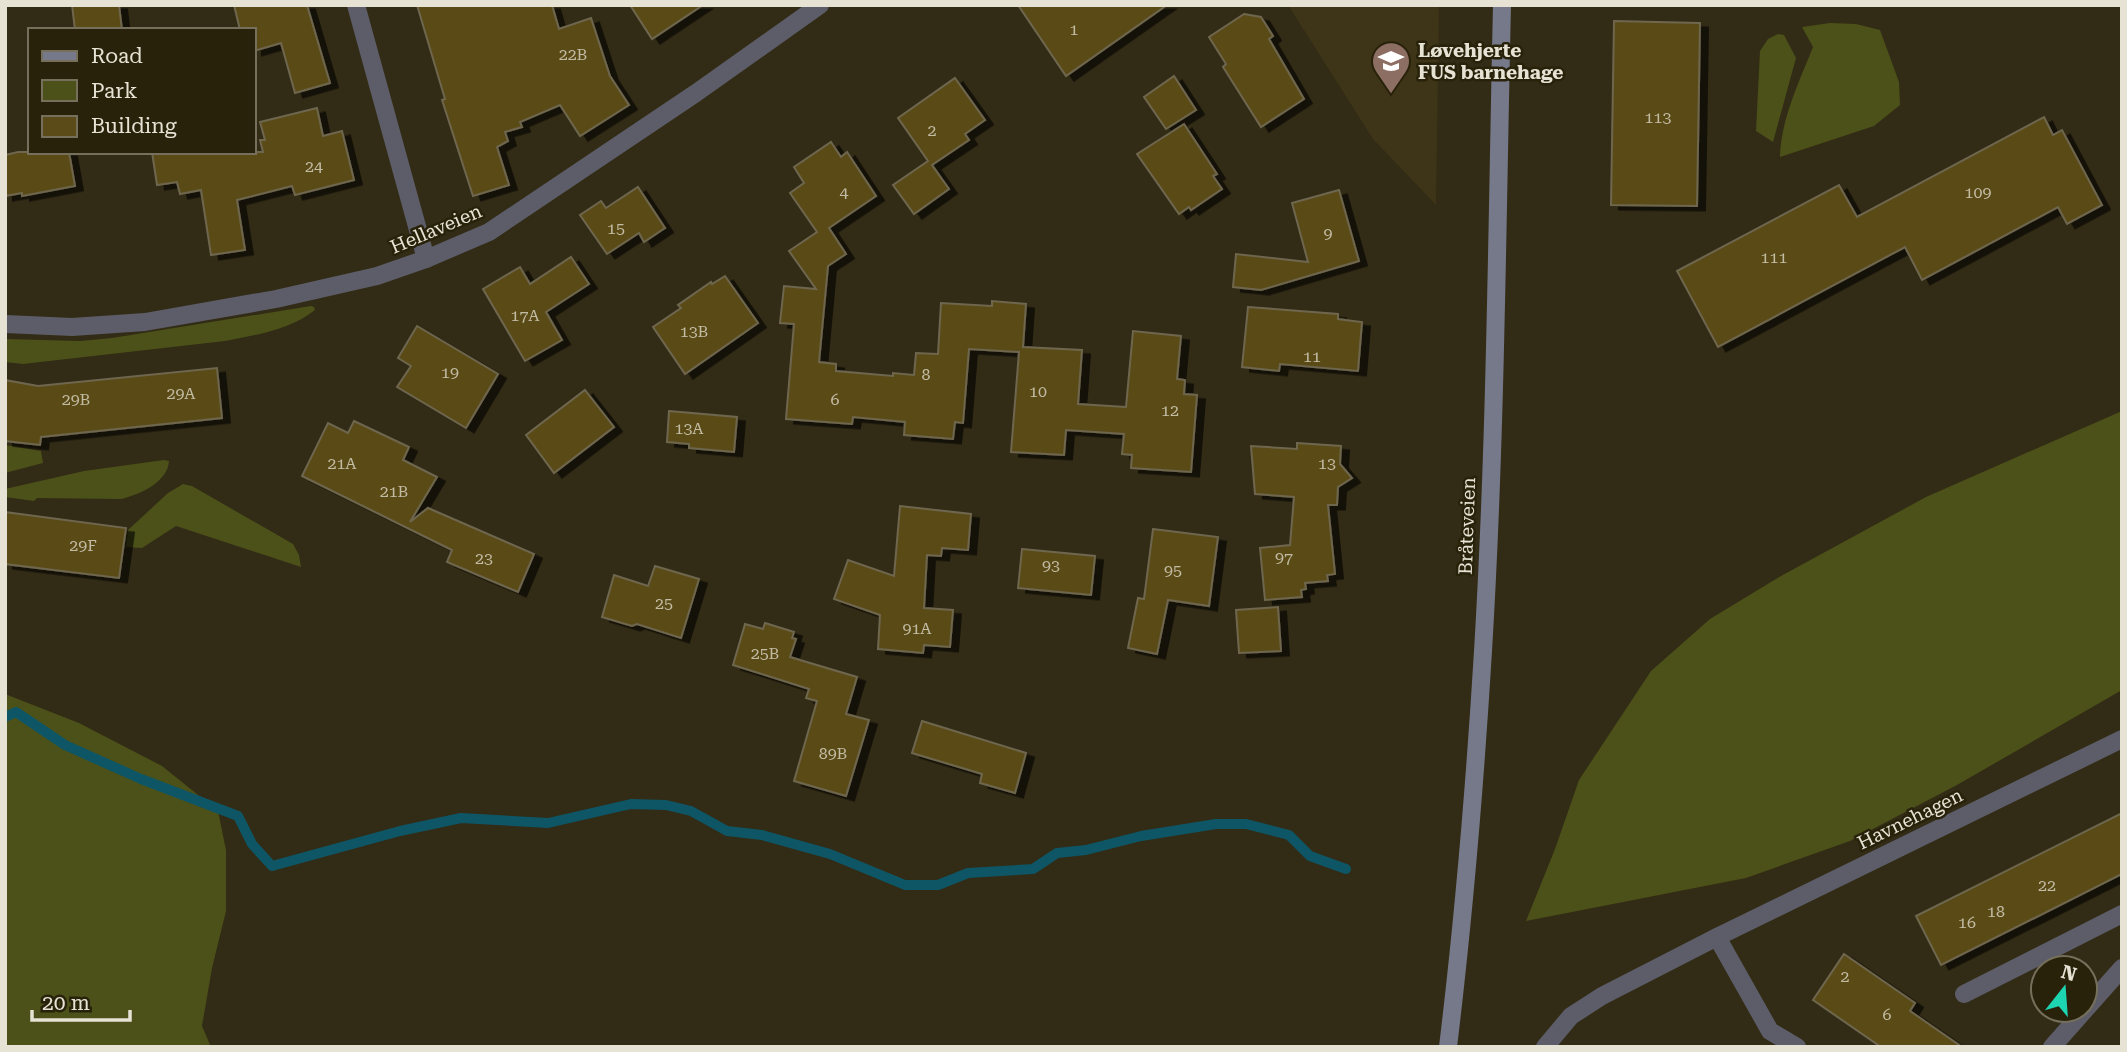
<svg xmlns="http://www.w3.org/2000/svg" width="2127" height="1052" font-family="'Roboto Serif',serif">
<style>
.built{fill:#3e3417}
.green{fill:#4b5119}
.lines{fill:none;stroke-linecap:round;stroke-linejoin:round}
.stream{stroke:#0e5666;stroke-width:10}
.building{fill:#5a4b19;stroke:#6e664e;stroke-width:2;filter:url(#shadow)}
.minor{stroke:#5c5d68;stroke-width:18}
.secondary{stroke:#767989;stroke-width:18}
.labels{text-anchor:middle;dominant-baseline:central;stroke-width:5;stroke-linejoin:round;paint-order:stroke}
.number-label{font-size:16px;fill:#c3bca5}
.poi-label{font-size:19px;font-weight:bold;fill:#e6e2d4;stroke:#29220b;text-anchor:start}
.street-label{font-size:19px;fill:#e6e2d4;stroke:#29220b}
</style>
<defs>
<filter id="shadow"><feDropShadow dx="8" dy="4.5" stdDeviation="0" flood-color="#0009"/></filter>
</defs>
<rect width="100%" height="100%" fill="#322b15"/>
<polygon class="built" points="1288,5 1439,5 1436,205 1373,139"/>
<g class="green">
<path d="M1830 23 1856 24 1880 30 1899 82 1900 105 1874 126 1780 157C1781 119 1799 82 1813 47L1802 27Z"/>
<polygon points="1778,34 1784,35 1796,58 1773,142 1756,131 1760,51 1768,39"/>
<path d="M311 306 314 307 315 310C290 330 256 335 225 341L23 364 5 362V339L80 341 112 338Z"/>
<polygon points="2122,411 2122,690 1957,785 1850,841 1746,878 1526,921 1555,849 1579,780 1651,671 1710,619 1781,576 1926,497"/>
<polygon points="5,445 41,451 43,463 5,473"/>
<path d="M164 460 169 461C168 482 139 495 121 499L37 498 34 501 5 497V489L84 471Z"/>
<polygon points="183,484 192,486 293,544 299,555 301,567 176,526 142,548 126,547 128,530 168,493"/>
<polygon points="5,694 79,723 162,766 218,811 226,850 226,911 212,968 202,1026 211,1047 5,1047"/>
</g>
<g class="lines">
<polyline class="stream" points="5,717 16,712 65,745 141,779 238,816 252,844 272,866 400,831 461,818 548,823 631,804 666,805 691,811 727,831 762,835 830,854 905,885 938,885 968,873 1033,869 1057,853 1086,850 1141,836 1216,824 1246,824 1289,835 1310,856 1346,869"/>
</g>
<g class="building">
<polygon points="72,5 119,5 122,30 75,30"/>
<polygon points="234,5 307,5 330,83 295,93 281,43 254,51 254,30 240,30"/>
<polygon points="417,5 552,5 559,29 591,18 610,76 629,105 580,136 560,105 520,122 522,127 505,132 508,141 497,147 509,185 473,196 442,100 445,99"/>
<polygon points="630,5 703,5 652,39"/>
<polygon points="1018,5 1167,5 1066,76"/>
<polygon points="1244,14 1261,17 1273,36 1269,39 1304,99 1261,127 1223,67 1226,64 1209,37"/>
<polygon points="1614,21 1700,23 1697,206 1611,205"/>
<polygon points="1174,76 1196,110 1166,129 1144,97"/>
<polygon points="955,78 985,120 965,134 969,140 932,165 949,189 914,214 893,185 928,161 898,118"/>
<polygon points="317,108 323,136 342,131 354,180 295,195 292,186 237,200 245,250 211,255 201,190 180,194 177,182 157,185 152,152 263,152 260,140 265,140 260,122"/>
<polygon points="2044,117 2053,135 2062,130 2102,205 2067,224 2058,207 1922,280 1905,247 1718,347 1677,271 1839,185 1857,217"/>
<polygon points="1184,124 1217,174 1213,176 1222,189 1191,210 1189,207 1179,214 1137,154"/>
<polygon points="831,142 841,157 847,152 876,196 829,228 846,254 828,266 819,362 836,364 836,371 893,376 893,373 914,375 916,353 938,354 941,303 992,306 992,301 1026,304 1023,347 1082,350 1078,404 1126,407 1133,331 1181,336 1177,379 1185,380 1184,394 1197,395 1191,472 1131,468 1132,455 1122,454 1124,434 1066,430 1064,455 1011,452 1019,352 969,349 963,423 955,422 953,439 904,435 905,422 853,417 852,424 786,419 794,324 780,323 784,286 816,289 789,251 817,232 790,193 804,183 794,167"/>
<polygon points="18,152 69,152 75,186 22,196 22,193 5,196 5,155"/>
<polygon points="638,187 665,228 644,242 639,233 607,254 580,215 601,201 606,208"/>
<polygon points="1339,190 1359,261 1261,290 1233,287 1236,254 1308,262 1292,203"/>
<polygon points="571,257 589,284 546,312 562,340 525,361 483,289 520,267 530,284"/>
<polygon points="725,276 758,323 685,374 653,327 681,308 678,305 711,282 712,284"/>
<polygon points="1248,307 1338,314 1338,319 1362,322 1358,371 1280,364 1279,371 1242,367"/>
<polygon points="417,326 498,374 466,428 397,387 411,366 398,358"/>
<polygon points="217,368 222,418 41,437 40,445 5,441 5,380 38,386"/>
<polygon points="585,390 614,427 554,473 526,435"/>
<polygon points="669,411 737,417 734,452 689,448 689,444 667,442"/>
<polygon points="354,421 409,447 403,460 437,477 410,522 428,508 534,554 518,592 447,562 452,550 302,476 328,423 348,433"/>
<polygon points="1297,443 1341,446 1340,464 1352,478 1338,487 1337,505 1328,505 1335,574 1327,575 1328,581 1305,583 1306,589 1301,590 1302,597 1265,600 1260,548 1290,545 1294,497 1255,494 1251,446 1297,449"/>
<polygon points="900,506 971,514 968,550 942,548 941,556 927,555 924,608 953,610 950,647 924,645 923,653 878,649 880,615 834,599 848,560 894,576"/>
<polygon points="5,512 126,528 119,578 5,564"/>
<polygon points="1153,529 1218,537 1209,606 1168,600 1157,654 1128,648 1138,598 1144,599"/>
<polygon points="1022,549 1095,556 1091,595 1018,588"/>
<polygon points="655,566 699,579 681,638 637,624 632,626 602,617 614,575 648,586"/>
<polygon points="1278,607 1281,651 1239,653 1236,610"/>
<polygon points="765,623 794,632 792,638 796,639 790,657 857,677 846,714 869,720 846,796 794,781 817,701 806,698 809,689 733,665 745,624 763,629"/>
<polygon points="922,721 1026,753 1015,793 980,783 982,774 912,753"/>
<polygon points="2122,813 2122,874 1941,965 1916,916"/>
<polygon points="1844,954 1915,1003 1910,1011 1962,1047 1881,1047 1813,1000"/>
</g>
<g class="lines">
<g class="minor">
<polyline points="356,5 426,259"/>
<polyline points="5,324 72,327 145,322 276,299 377,276 426,259 489,232 696,93 820,5"/>
<polyline points="1717,937 1770,1031 1797,1047"/>
<polyline points="1964,994 2122,914"/>
<polyline points="1545,1047 1571,1016 1602,996 1717,937 2122,739"/>
<polyline points="2052,1047 2122,968"/>
</g>
<path class="secondary" d="M1448 1047C1464 915 1475 783 1483 651 1496 436 1497 220 1502 5"/>
</g>
<defs>
<symbol id="school-pin" viewBox="-11 -11 22 30"><path d="M0 17L-7.5 6A9.5 9.5 0 1 1 7.5 6Z" fill="#8d6e63" stroke="#29220b"/><path d="M0-5L7-2L0 1L-7-2ZM-4 1L0 2.5L4 1V4Q0 6-4 4Z" fill="#fff"/></symbol>
</defs>
<g fill-rule="evenodd">
<use href="#school-pin" x="1369" y="39" width="44" height="60"/>
</g>
<g class="labels">
<g class="number-label">
<text x="1074" y="29">1</text>
<text x="573" y="54">22B</text>
<text x="1658" y="117">113</text>
<text x="932" y="130">2</text>
<text x="314" y="166">24</text>
<text x="844" y="192">4</text>
<text x="1978" y="192">109</text>
<text x="616" y="228">15</text>
<text x="1328" y="233">9</text>
<text x="1774" y="257">111</text>
<text x="525" y="315">17A</text>
<text x="694" y="331">13B</text>
<text x="1312" y="356">11</text>
<text x="450" y="372">19</text>
<text x="926" y="374">8</text>
<text x="1038" y="391">10</text>
<text x="181" y="393">29A</text>
<text x="76" y="399">29B</text>
<text x="835" y="399">6</text>
<text x="1170" y="410">12</text>
<text x="689" y="428">13A</text>
<text x="342" y="463">21A</text>
<text x="1327" y="463">13</text>
<text x="394" y="491">21B</text>
<text x="83" y="545">29F</text>
<text x="1284" y="557">97</text>
<text x="484" y="558">23</text>
<text x="1051" y="565">93</text>
<text x="1173" y="570">95</text>
<text x="664" y="603">25</text>
<text x="917" y="628">91A</text>
<text x="765" y="653">25B</text>
<text x="833" y="753">89B</text>
<text x="2047" y="885">22</text>
<text x="1996" y="911">18</text>
<text x="1967" y="922">16</text>
<text x="1845" y="976">2</text>
<text x="1887" y="1014">6</text>
</g>
<g class="poi-label">
<text x="1418" y="50">Løvehjerte<tspan x="1418" dy="22">FUS barnehage</tspan></text>
</g>
<g class="street-label">
<text transform="translate(436 229) rotate(-23)">Hellaveien</text>
<text transform="translate(1467 526) rotate(-88)">Bråteveien</text>
<text transform="translate(1910 819) rotate(-26)">Havnehagen</text>
</g>
</g>
<rect width="2127" height="1052" fill="none" stroke="#e6e2d4" stroke-width="14"/>
<rect x="28" y="28" width="228" height="126" fill="#29220b" stroke="#756f5b" stroke-width="2"/>
<rect x="42" y="51" width="35" height="10" fill="#767989" stroke="#756f5b" stroke-width="2"/>
<text x="91" y="63" font-size="21" fill="#e6e2d4">Road</text>
<rect x="42" y="80" width="35" height="21" fill="#4b5119" stroke="#756f5b" stroke-width="2"/>
<text x="91" y="98" font-size="21" fill="#e6e2d4">Park</text>
<rect x="42" y="116" width="35" height="21" fill="#5a4b19" stroke="#756f5b" stroke-width="2"/>
<text x="91" y="133" font-size="21" fill="#e6e2d4">Building</text>
<g transform="translate(2064 989) rotate(17)"><circle r="33" fill="#29220b" stroke="#756f5b" stroke-width="2"/>
<path d="M0-5L12 26L0 18L-12 26Z" fill="#1ed5b1"/>
<text y="-10" font-size="19" font-weight="bold" text-anchor="middle" fill="#e6e2d4">N</text>
</g>
<path d="M32 1010v10h98v-10" fill="none" stroke="#e6e2d4" stroke-width="3.5"/>
<text x="42" y="1010" font-size="21" fill="#e6e2d4" stroke="#29220b" stroke-width="5" paint-order="stroke">20 m</text>
</svg>
